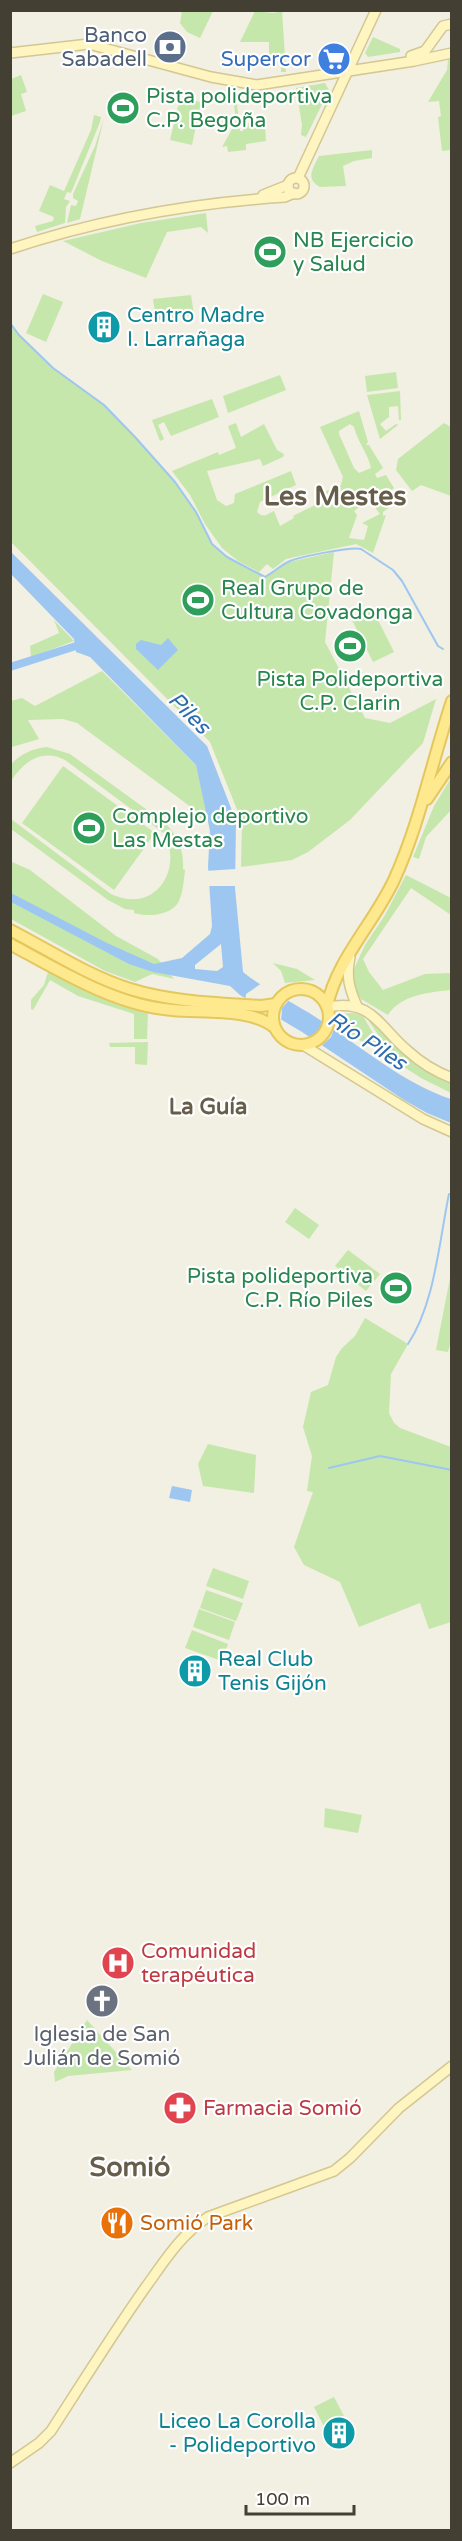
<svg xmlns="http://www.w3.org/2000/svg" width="462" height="2541" font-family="'Varela Round',sans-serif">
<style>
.green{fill:#c6e7ab;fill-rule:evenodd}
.water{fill:#9dc7f0;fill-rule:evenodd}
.pier{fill:#f2efe3}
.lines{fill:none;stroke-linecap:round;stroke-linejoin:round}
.stream{stroke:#9dc7f0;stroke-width:2}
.canal{stroke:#9dc7f0;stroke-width:8}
.secondary-casing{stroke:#d3c792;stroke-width:12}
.primary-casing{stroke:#e4c85f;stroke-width:14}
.secondary{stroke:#fff5c0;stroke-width:9}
.primary{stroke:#ffe98f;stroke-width:10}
.labels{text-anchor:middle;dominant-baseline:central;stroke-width:4.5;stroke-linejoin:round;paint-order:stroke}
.service-label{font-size:21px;fill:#4e5e75;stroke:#fff;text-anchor:end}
.shop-label{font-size:21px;fill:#366cbe;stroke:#fff;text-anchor:end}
.leisure-label{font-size:21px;fill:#27864d;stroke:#fff;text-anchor:start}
.culture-label{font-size:21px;fill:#0d838f;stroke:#fff;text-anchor:start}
.health-label{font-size:21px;fill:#be3a42;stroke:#fff;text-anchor:start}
.worship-label{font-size:21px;fill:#5b616d;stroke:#fff}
.food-label{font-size:21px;fill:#c56008;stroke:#fff;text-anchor:start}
.water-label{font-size:22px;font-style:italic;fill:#2c6cb0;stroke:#fff}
.neighbourhood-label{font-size:22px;font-weight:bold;fill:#665e4a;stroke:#fff}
.district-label{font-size:27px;font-weight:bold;fill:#665e4a;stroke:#fff}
</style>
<rect width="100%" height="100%" fill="#f2efe3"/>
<g class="green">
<polygon points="182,11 213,11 200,38 187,32 180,23"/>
<polygon points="255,11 273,13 282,11 286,72 281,72 281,57 269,57 269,42 240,42"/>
<polygon points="373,37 400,49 400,52 368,57 365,53"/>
<polygon points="451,59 451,150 442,151 438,117 441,116 439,101 428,102 447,70 448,60"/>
<polygon points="21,75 27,92 21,94 26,111 11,116 11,79"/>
<polygon points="325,83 329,90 306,137 301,135 302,125 296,88"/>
<polygon points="233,95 236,95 240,131 243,131 243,124 257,122 258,129 265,128 266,141 246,144 246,150 228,152 227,146 222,147 236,122"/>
<polygon points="180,98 201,102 192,145 170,140"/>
<polygon points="94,115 101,117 100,122 71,193 67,192 64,199 70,201 66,207 65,223 37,232 35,226 53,221 54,217 39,211 50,185 64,191 91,130"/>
<polygon points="104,118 80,219 67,223 71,205 76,206 78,201 73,198 73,194 95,146"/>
<path d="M372 150V158L354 161 343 166 346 186 320 187C305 179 313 168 319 156Z"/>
<polygon points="206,213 208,233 201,227 167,232 146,278 102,261 63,241 141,223"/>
<polygon points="43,294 63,302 46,342 26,333"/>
<polygon points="191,295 194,315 156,320 153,299"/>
<polygon points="10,323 19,335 53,368 104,405 135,437 175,482 196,512 212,544 227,557 265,576 289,562 334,552 325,642 365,718 390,723 436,699 423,743 350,820 308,852 292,860 241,867 242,822 210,742 11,542"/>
<polygon points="396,372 398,388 367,392 365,376"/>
<polygon points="280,375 286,390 228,413 223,396"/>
<polygon points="400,391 401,420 399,420 398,406 389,407 389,417 380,424 386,431 396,424 398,425 380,439 367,395"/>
<polygon points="212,399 219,417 171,436 164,422 158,425 164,439 160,441 152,420"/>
<path d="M359 411 368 442 366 445H369L383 468 375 474 377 478 386 475 394 488 389 492 399 501 383 512V516L386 515 373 553 356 544 286 559 273 569 267 564 259 572 238 561 222 548 205 524 190 495 172 471 218 452 219 455 236 448 228 426 236 423 241 437 264 424 277 450 284 454 283 457 263 466 260 459 207 471 217 500 226 506 234 503 235 494 291 471 296 485 260 502 257 512C264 519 267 514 274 511L280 526 294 518 293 516 317 504 316 501 326 497 324 492 341 485 343 477 320 427ZM350 424 354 427C358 443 368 453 371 468L359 473 354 468 339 434V431ZM384 489 388 495 374 506 380 514 362 523 368 526 364 540 349 538 357 515 354 511Z"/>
<polygon points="444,423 451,427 451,496 421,485 412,491 396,470 398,459"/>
<polygon points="373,610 394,652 373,662 352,620"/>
<polygon points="54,620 74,641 31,657 30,646 59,633"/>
<polygon points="102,671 196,765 207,814 202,821 195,810 77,723 63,719 28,720 39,739 12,747 11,751 11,701 22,698 35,706"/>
<path d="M47 747 70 754 165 823C178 836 184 850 183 869L185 870C184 879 183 894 178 903 169 916 147 917 134 913V910L125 909 108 900 11 829V819L111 894C153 914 183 873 165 834L65 760C42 748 23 762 11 781V764C22 753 32 749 47 747Z"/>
<polygon points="63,766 155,833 114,890 22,823"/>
<polygon points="451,778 451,810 426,837 419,859 413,857 434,806"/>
<polygon points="10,861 30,870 116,936 158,959 174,979 152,974 135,982 105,971 11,919"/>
<path d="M406 875 451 898V915L411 888 363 959 369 972 383 990 425 974 451 973V990C430 992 400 995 388 1015L361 999 355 989 353 971 365 945 385 915Z"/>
<polygon points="273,963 297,969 315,980 285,983 281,971"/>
<polygon points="48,972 111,1002 148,1013 147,1039 134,1039 134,1014 78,996 50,980 33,1010 31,1009 31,1000 44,985"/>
<polygon points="353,1013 363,1016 381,1047 379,1050 337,1029 336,1014"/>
<path d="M368 1020C398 1038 420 1067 451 1083V1093L421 1078 387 1056 383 1042Z"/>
<polygon points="148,1042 147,1065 135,1064 135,1047 110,1047 109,1043"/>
<polygon points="295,1208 319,1225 309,1239 285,1222"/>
<polygon points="348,1250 380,1274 366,1291 335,1266"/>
<polygon points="451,1273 452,1337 448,1352 436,1350"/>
<polygon points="365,1318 408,1344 391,1374 389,1413 394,1423 400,1428 451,1447 451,1622 429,1629 420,1603 359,1627 340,1582 304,1565 294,1547 313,1492 307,1491 312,1456 303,1427 311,1392 328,1385 336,1357 342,1348 355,1336"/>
<polygon points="208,1444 256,1455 254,1493 203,1486 198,1464"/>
<polygon points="213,1568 249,1581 243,1599 206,1586"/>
<polygon points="206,1590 243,1603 236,1621 200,1608"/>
<polygon points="199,1609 235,1622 229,1640 193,1627"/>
<polygon points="192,1630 228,1644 222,1661 185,1648"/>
<polygon points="325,1808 362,1815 358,1833 324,1827"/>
<polygon points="87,2020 132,2070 68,2076 55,2082 54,2072"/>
<polygon points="334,2397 355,2437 335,2448 314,2407"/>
</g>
<g class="water">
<path d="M10 551 207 746 236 821 235 888 243 972C265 990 293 1002 317 1018 359 1045 404 1084 451 1099V1123L427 1113 404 1100 302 1032 240 995 230 986 153 972 129 964 11 902V893L107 943 154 964 182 958 210 934 212 926 208 866 210 831 196 765 90 657 76 652 74 639 11 574ZM221 944 223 967 217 971 195 969V965Z"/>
<polygon points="168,638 178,650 158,670 136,649 136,644 141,640 161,645"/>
<polygon points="172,1486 192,1490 190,1502 169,1498"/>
</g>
<g class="pier">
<polygon points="236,869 236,886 206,886 205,871"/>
<polygon points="262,983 291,998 282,1008 281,1023 245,1002 246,994"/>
<polygon points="323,1018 335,1026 331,1037 320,1047 307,1039 319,1031"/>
</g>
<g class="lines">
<g class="stream">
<path d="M10 323 19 335 53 368 104 405 135 437 175 482 196 512 212 544 227 557 265 577C274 572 281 565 290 561 300 557 352 546 361 549L393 570 402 581 438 646 443 649"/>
<path d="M408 1344C435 1303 439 1242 449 1194"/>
<polyline points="329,1468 380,1456 452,1470"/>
</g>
<polyline class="canal" points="10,667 76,646 84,646"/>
<defs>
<g id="secondary">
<polyline points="10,53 89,44 211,77 257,85 414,61 452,53"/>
<polyline points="411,56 425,51 443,26 452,24"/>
<polyline points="298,178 376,10"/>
<circle cx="296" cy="186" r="8"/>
<polyline points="263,195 288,185"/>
<path d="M10 249C100 219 191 203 285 197L294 193"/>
<path d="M350 957C346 976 349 988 357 1006"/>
<path d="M328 1007C372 998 380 1028 408 1051 420 1062 436 1072 452 1078"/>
<polyline points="303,1045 423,1119 452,1132"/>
<path d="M10 2463 39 2443 51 2431C82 2383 112 2335 145 2288 164 2262 180 2235 208 2217L334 2171 350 2158 399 2108 452 2066"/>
</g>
<g id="primary">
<polyline points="427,799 452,762"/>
<path d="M10 930C49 950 88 976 130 989 172 1002 218 1003 261 1006L276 1004"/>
<path d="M10 944C58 970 116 1006 172 1010 202 1013 251 1008 274 1027"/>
<circle cx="301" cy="1017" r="28"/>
<path d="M327 1006C337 959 374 923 394 880 420 823 432 761 452 701"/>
</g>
</defs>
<use href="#secondary" class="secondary-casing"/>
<use href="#primary" class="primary-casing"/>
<use href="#secondary" class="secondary"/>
<use href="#primary" class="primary"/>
</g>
<defs>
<symbol id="bank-disc" viewBox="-11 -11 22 22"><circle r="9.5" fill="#5c6f8a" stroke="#fff"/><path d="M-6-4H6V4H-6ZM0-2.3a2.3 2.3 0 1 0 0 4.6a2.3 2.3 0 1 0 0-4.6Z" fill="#fff"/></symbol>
<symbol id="supermarket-disc" viewBox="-11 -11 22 22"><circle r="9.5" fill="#3f7fe0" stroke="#fff"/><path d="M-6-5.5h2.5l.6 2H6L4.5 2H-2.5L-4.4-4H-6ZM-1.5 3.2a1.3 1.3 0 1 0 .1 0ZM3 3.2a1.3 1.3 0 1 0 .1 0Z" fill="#fff"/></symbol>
<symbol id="stadium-disc" viewBox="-11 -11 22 22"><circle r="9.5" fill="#2e9e5b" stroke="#fff"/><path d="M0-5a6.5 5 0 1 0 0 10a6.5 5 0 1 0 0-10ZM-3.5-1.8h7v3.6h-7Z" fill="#fff"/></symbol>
<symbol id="building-disc" viewBox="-11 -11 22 22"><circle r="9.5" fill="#0f9aa8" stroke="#fff"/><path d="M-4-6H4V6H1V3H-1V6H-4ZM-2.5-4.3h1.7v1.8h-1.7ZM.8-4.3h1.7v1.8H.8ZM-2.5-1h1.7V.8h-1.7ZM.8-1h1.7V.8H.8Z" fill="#fff"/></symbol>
<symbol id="hospital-disc" viewBox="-11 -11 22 22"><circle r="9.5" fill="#e0444e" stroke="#fff"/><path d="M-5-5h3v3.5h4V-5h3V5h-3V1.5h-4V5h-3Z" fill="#fff"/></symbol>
<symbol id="church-disc" viewBox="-11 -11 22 22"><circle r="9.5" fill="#6b7280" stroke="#fff"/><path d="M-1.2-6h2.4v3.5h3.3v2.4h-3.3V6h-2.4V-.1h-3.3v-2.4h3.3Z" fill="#fff"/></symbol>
<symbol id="pharmacy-disc" viewBox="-11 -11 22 22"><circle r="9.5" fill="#e0444e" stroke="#fff"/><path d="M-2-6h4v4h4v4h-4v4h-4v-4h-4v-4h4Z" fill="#fff"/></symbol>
<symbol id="restaurant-disc" viewBox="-11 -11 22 22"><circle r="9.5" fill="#e8710a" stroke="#fff"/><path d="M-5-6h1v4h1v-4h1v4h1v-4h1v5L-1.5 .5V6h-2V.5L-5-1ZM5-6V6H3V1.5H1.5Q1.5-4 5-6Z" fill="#fff"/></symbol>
</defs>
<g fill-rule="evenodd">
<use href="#bank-disc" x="151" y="28" width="38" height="38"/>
<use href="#supermarket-disc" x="315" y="40" width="38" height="38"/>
<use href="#stadium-disc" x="104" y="89" width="38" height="38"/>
<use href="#stadium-disc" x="251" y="233" width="38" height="38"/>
<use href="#building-disc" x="85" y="308" width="38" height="38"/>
<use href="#stadium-disc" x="179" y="581" width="38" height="38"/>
<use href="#stadium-disc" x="331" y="627" width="38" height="38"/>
<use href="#stadium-disc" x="70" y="809" width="38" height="38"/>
<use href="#stadium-disc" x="377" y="1269" width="38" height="38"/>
<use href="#building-disc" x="176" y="1652" width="38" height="38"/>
<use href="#hospital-disc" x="99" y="1944" width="38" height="38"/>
<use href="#church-disc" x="83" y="1982" width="38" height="38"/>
<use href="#pharmacy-disc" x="161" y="2089" width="38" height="38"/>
<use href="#restaurant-disc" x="98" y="2204" width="38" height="38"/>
<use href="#building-disc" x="320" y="2414" width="38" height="38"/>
</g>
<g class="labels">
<g class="service-label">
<text x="147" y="35">Banco<tspan x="147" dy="24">Sabadell</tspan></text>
</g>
<g class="shop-label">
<text x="311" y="59">Supercor</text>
</g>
<g class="leisure-label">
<text x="146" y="96">Pista polideportiva<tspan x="146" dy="24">C.P. Begoña</tspan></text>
<text x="293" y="240">NB Ejercicio<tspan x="293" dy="24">y Salud</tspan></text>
<text x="221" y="588">Real Grupo de<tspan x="221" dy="24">Cultura Covadonga</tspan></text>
<text x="350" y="679" text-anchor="middle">Pista Polideportiva<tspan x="350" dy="24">C.P. Clarin</tspan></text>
<text x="112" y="816">Complejo deportivo<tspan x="112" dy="24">Las Mestas</tspan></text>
<text x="373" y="1276" text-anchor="end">Pista polideportiva<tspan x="373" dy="24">C.P. Río Piles</tspan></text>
</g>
<g class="culture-label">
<text x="127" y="315">Centro Madre<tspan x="127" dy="24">I. Larrañaga</tspan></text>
<text x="218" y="1659">Real Club<tspan x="218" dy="24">Tenis Gijón</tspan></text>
<text x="316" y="2421" text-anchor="end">Liceo La Corolla<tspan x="316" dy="24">- Polideportivo</tspan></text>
</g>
<g class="health-label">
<text x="141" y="1951">Comunidad<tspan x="141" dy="24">terapéutica</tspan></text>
<text x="203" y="2108">Farmacia Somió</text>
</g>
<g class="worship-label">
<text x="102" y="2034">Iglesia de San<tspan x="102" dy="24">Julián de Somió</tspan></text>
</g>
<g class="food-label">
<text x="140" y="2223">Somió Park</text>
</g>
<g class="water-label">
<text transform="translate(189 713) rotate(45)">Piles</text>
<text transform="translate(367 1041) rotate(33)">Río Piles</text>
</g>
<g class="neighbourhood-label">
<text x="208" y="1107">La Guía</text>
</g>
<g class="district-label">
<text x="335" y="496">Les Mestes</text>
<text x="130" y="2167">Somió</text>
</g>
</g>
<rect width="462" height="2541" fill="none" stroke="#443f33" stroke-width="24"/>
<path d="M246 2505v9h108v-9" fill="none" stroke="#443f33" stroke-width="3"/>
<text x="255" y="2505" font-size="18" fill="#443f33" stroke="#ffffff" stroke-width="4.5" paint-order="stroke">100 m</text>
</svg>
